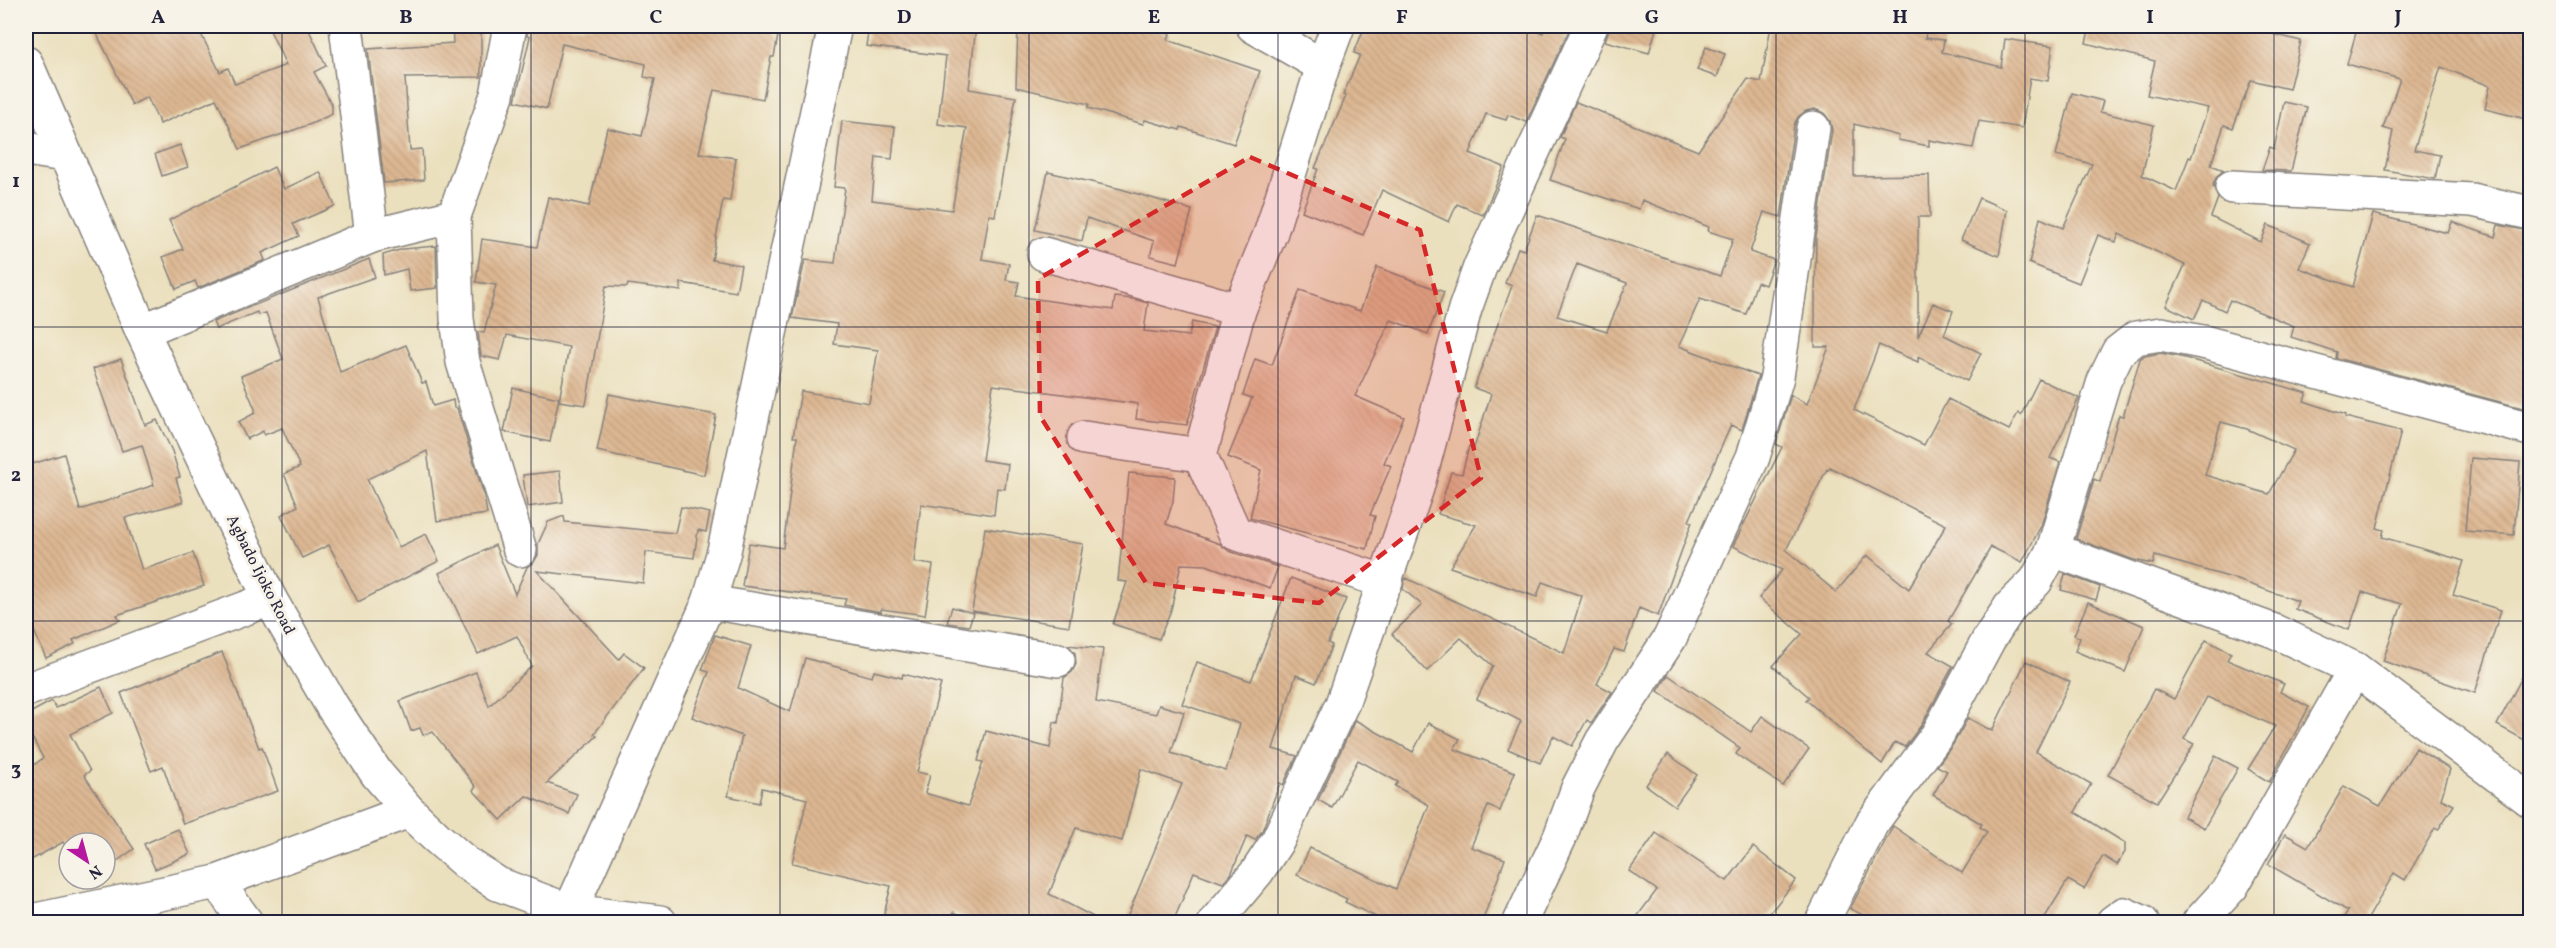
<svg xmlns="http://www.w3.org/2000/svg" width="2556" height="948" font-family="Vollkorn,serif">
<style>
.building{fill:url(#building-back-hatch);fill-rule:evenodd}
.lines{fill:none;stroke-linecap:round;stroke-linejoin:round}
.minor-casing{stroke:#86817c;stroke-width:36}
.minor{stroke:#fff;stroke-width:33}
.marked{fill:#d62828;fill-opacity:0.2;stroke:#d62828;stroke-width:4.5;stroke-dasharray:12 8;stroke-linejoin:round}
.grid{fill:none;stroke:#22223b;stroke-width:1.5;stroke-opacity:0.55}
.labels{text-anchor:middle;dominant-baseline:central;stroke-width:6;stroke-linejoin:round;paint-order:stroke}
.street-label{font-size:16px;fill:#22223b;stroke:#f7f3e8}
.neatline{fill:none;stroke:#22223b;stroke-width:2}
.grid-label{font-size:20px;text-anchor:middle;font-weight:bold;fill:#22223b}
</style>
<defs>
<pattern id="building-back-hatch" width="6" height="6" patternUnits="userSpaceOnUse" patternTransform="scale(1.5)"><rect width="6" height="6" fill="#ddb792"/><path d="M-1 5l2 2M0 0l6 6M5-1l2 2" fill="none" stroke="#bd9d7f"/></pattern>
</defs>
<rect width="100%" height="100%" fill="#f7f3e8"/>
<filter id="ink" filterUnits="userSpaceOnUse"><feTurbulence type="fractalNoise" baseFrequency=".0167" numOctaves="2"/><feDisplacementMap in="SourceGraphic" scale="12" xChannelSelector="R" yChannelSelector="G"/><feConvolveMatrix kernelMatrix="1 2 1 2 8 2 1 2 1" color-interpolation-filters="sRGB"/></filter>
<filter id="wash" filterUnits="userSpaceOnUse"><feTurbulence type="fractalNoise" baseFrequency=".008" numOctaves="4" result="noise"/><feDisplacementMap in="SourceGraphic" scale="24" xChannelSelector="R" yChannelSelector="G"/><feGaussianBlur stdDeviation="1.35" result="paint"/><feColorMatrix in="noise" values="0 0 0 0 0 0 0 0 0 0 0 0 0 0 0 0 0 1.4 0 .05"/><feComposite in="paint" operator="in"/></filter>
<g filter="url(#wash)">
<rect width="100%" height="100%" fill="#ebe0be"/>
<g id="blocks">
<g class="building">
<polygon points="93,26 197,26 220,72 228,68 235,84 286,65 268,26 307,26 326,66 314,72 332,105 332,114 311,124 240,149 216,99 160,124 147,97 132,105"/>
<polygon points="452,26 481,26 481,77 405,78 410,150 422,149 424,180 384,183 368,49 453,43"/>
<polygon points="528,26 775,26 773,35 778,36 774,57 771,57 763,99 714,90 699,153 736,158 730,201 723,200 712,260 741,265 736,292 681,283 681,291 628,284 627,287 606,286 586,405 559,401 569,347 507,335 500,360 481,356 478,332 484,333 496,285 476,282 482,239 537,247 548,197 589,206 607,128 642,136 655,79 644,77 646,64 562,44 547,109 515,101 530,37 527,36"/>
<polygon points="869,26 976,26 969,89 1016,97 995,216 989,215 982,259 1009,264 1006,280 1019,282 1016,296 1113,310 1115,297 1133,299 1148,303 1144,331 1189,336 1192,322 1215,327 1187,425 1136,419 1138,404 993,385 982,460 1008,464 1005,489 997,488 994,515 921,504 914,562 933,565 925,615 881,609 881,612 844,605 846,599 742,586 749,543 783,548 797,437 793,437 801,391 869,403 878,350 834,344 837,324 792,318 805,260 835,263 845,188 834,187 842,121 895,127 892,159 876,157 872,200 952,210 967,128 938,124 946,56 866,46"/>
<polygon points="1018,26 1160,26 1158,31 1170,34 1168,40 1260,71 1234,144 1181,127 1180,130 1145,120 1143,124 1088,108 1089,104 1016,87"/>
<polygon points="1365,26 1523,26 1543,33 1546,26 1571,26 1526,122 1508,115 1506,120 1486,114 1470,153 1504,167 1483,215 1457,204 1449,222 1382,190 1363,235 1302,211 1318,169 1315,168 1346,96 1343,95 1360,55 1354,53"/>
<polygon points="1610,26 1657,26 1649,53 1605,41"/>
<path d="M1771 26H1927L1925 38 1944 40 1942 52 2001 67 2005 39 2053 46 2048 81 2030 78 2022 128 1979 121 1973 148 1929 140V146L1898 140 1899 136 1854 124V176L1929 175 1930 217H1918V337L1933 303 1953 311 1944 335 1981 353 1967 381 1918 357V362L1879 345 1854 410 1924 445 1948 399 2009 430 2018 413 2021 415 2039 379 2079 398 2050 458 2060 462 2041 526 2022 562 1991 547 1948 621 1952 624 1928 652 1953 666 1922 724 1905 747 1895 742 1882 764 1806 700 1809 697 1773 666 1802 634 1759 598 1782 570 1733 546 1782 447 1776 444 1791 395 1807 404 1829 347H1815V300L1816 237 1832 130 1830 121 1824 113 1815 109 1806 111 1798 117 1794 125 1781 217 1764 212 1750 252 1774 260 1765 285 1757 282 1746 314 1700 299 1679 346 1758 376 1742 430 1731 425 1689 521 1692 522 1658 616 1639 608 1624 652 1614 649 1597 684 1612 692 1591 723 1587 720 1572 746 1553 736 1540 763 1508 749 1521 721 1477 699 1493 666 1461 638 1427 671 1392 634 1422 605 1403 589 1404 582 1406 578 1564 653 1582 596 1542 582 1537 597 1450 567 1476 525 1438 514 1451 472 1462 474 1469 446 1474 448 1491 394 1474 388 1512 286 1505 283 1518 248 1524 250 1537 215 1720 276 1733 239 1708 231 1709 227 1642 200 1639 209 1550 180 1565 139 1560 137 1576 102 1698 151 1748 79 1761 82ZM1577 264 1627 283 1607 331 1557 316ZM1830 467 1946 525 1909 589 1867 555 1836 592 1786 550 1827 469 1828 470Z"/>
<polygon points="2090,26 2267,26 2265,32 2301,41 2289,89 2251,80 2233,128 2224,125 2211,165 2224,170 2217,176 2213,185 2218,198 2211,217 2261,242 2268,225 2310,243 2299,268 2353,287 2373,214 2448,233 2452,222 2495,237 2498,225 2530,231 2530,410 2336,358 2337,352 2291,337 2294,326 2230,300 2225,311 2203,300 2194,319 2166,306 2185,265 2119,234 2116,242 2098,235 2079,283 2029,263 2040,218 2063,228 2092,164 2056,155 2072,93 2103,101 2100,112 2154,125 2142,175 2176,191 2189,157 2191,158 2208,108 2147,95 2155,61 2086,43"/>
<polygon points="2358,26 2530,26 2530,120 2485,109 2490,86 2441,67 2414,150 2440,155 2435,179 2385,170 2393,131 2383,128 2400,79 2347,64"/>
<polygon points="1706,47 1725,54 1717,77 1697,70"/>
<polygon points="2284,102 2307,107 2291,171 2262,170 2270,147 2274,149"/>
<polygon points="180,145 188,167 162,176 155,154"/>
<polygon points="274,167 284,189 320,172 335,206 293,224 299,236 262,253 265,260 198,288 195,281 176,289 163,257 183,249 169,220"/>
<polygon points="1048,172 1121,189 1192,210 1178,263 1150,256 1154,241 1087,218 1082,241 1035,230"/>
<polygon points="1979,198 2007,210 1999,256 1961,240"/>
<polygon points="436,246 437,288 410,291 407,269 384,275 383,255 403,249"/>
<polygon points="369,259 375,277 318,297 340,372 406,345 422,383 426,382 433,406 453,400 454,408 457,408 484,495 487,514 437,521 427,451 367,479 399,547 426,534 439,561 358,602 329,545 302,558 281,515 298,506 284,474 300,467 282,428 264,435 263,431 247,439 238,422 255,413 255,409 241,376 283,359 266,313 258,315 257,312 216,329 213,322"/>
<polygon points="1377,267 1444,292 1428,334 1391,320 1355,396 1404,417 1384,463 1391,466 1370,515 1375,516 1367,549 1250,518 1261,470 1228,457 1252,398 1243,395 1255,359 1272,365 1300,290 1360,311"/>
<path d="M2161 353 2185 358 2307 393 2304 401 2346 415 2345 417 2401 431 2377 528 2384 530 2382 537 2464 561 2453 595 2501 610 2475 693 2383 661 2402 604 2362 592 2349 630 2295 609 2298 601 2232 578 2155 556 2153 564 2134 560 2076 539 2094 479 2100 482 2119 415 2123 416 2140 359 2144 356ZM2221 422 2247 429 2294 450 2269 494 2205 475Z"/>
<polygon points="121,359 145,425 157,420 172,451 180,477 176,478 183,502 125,518 142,570 193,553 204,586 117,615 120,620 73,640 75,644 46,658 26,613 26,466 64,454 80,510 154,485 142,445 122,451 93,369"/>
<polygon points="513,388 559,398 550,442 504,432"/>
<polygon points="609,394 716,415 704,475 597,451"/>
<polygon points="2471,458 2520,462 2514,535 2465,531"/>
<polygon points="560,471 563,502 527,507 523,475"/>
<polygon points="1129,473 1175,477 1173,501 1166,524 1220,544 1229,551 1278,567 1270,588 1206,565 1181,564 1171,610 1159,639 1113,624 1127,582 1118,581"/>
<polygon points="681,507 710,513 706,532 698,530 694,558 646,552 643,583 537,571 619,659 624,653 644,668 594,734 597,736 547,783 577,794 569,814 526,796 501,820 473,790 476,787 433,732 423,735 420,728 411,731 400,701 476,672 489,706 532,666 517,636 478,654 439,573 495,545 515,594 527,567 534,562 538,555 538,544 548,522 564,516 565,522 675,533"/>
<polygon points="985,528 1083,544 1069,626 972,611"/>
<polygon points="2065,574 2100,587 2096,600 2061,590"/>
<polygon points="1291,578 1346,599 1328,643 1332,645 1316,683 1296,675 1273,749 1297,756 1283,785 1280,783 1262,831 1255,840 1247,836 1231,874 1223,883 1194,872 1173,922 1125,922 1182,784 1141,769 1122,841 1076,828 1049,894 1103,922 975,922 954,912 949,922 882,922 891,886 792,863 807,799 762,788 759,803 728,796 742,736 692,717 709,672 702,670 715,635 751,646 738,688 790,712 805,658 872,677 874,671 902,678 903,674 941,684 917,772 930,775 925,793 968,806 983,762 978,761 986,731 1050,748 1054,722 1058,723 1064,678 1072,672 1076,664 1075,653 1068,645 1103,649 1096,702 1156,714 1159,705 1184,712 1171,753 1226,771 1240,724 1182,704 1197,662 1251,681"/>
<polygon points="2088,602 2144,626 2125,672 2075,651 2080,638 2074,635"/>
<polygon points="952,607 973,613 969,626 947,623"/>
<polygon points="2206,640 2231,653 2227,660 2284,684 2280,692 2309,707 2269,782 2248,769 2275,726 2207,697 2184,739 2194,744 2157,802 2108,775 2154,689 2174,699"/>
<polygon points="222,652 259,748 262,747 278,791 183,824 163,766 151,771 121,693"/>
<polygon points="2026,661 2070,682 2036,752 2091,784 2075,812 2125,843 2125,852 2117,865 2103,856 2084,889 2068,880 2042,922 1878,922 1850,909 1893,826 1962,873 1987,832 1980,827 1982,824 1933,795 1947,771 1937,766 1954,743 1968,718 1992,731"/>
<polygon points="2530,662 2530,743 2497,725"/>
<polygon points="1668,675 1751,732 1762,716 1809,749 1783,786 1736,754 1740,748 1658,691"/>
<polygon points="101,687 113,713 70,734 90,771 84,775 134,849 117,861 108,847 105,849 105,843 69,843 69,851 63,842 26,863 26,771 43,758 26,726 26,715 52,701 56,708"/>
<polygon points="1355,720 1413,752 1428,723 1460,739 1454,749 1515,772 1500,811 1488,806 1471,847 1505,859 1482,922 1386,922 1345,902 1347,899 1297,875 1310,848 1396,889 1429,805 1395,786 1398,782 1358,760 1332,808 1318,800"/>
<polygon points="2416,748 2450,769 2441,799 2454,805 2438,830 2435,828 2405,880 2394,873 2366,922 2340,922 2348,911 2268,864 2285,834 2308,847 2344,786 2380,806"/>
<polygon points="1668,754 1697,775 1675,806 1646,785"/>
<polygon points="2215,756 2238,768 2204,828 2184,817"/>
<polygon points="178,829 190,854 155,869 144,844"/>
<polygon points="1656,833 1727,881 1753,847 1796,880 1763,922 1633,922 1657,890 1629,871"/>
</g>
</g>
</g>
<g filter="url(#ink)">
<use href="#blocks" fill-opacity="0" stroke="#86817c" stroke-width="1.5"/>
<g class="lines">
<defs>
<g id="minor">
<polyline points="346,26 372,236"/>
<polyline points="510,26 497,95 454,216 457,319 463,362 520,550"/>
<polyline points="1253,26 1323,66"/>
<polyline points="1338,26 1323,66 1271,232 1239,310 1200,455 1235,533 1386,582"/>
<polyline points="26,63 142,331 270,599 332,706 377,774 409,811 436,837 466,863 498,884 570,911 660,922"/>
<polyline points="26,149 64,155"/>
<polyline points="2232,187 2472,200 2530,213"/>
<polyline points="1044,254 1239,310"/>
<polyline points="142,331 372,236 454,216"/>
<polyline points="1084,438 1200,455"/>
<polyline points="2053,550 2274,631 2355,669 2530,800"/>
<polyline points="709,602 1058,660"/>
<polyline points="26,690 270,599"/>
<polyline points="217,882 246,922"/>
<polyline points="26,922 217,882 409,811"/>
<polyline points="575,922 570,911 709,602 724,551 835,26"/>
<polyline points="1215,922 1257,872 1278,840 1342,704 1417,488 1465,309 1480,267 1591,26"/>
<polyline points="1520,922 1560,837 1578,788 1602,741 1670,638 1753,457 1777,377 1813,128"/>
<polyline points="1822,922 1872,823 1938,734 1989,639 2010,607 2036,581 2053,550 2104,381 2118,352 2136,338 2161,334 2207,343 2530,429"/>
<polyline points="2113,922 2124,914 2142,922"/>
<polyline points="2199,922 2232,886 2355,669"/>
</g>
</defs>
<use href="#minor" class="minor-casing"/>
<use href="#minor" class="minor"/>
</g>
</g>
<path class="marked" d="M1250 157 1420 230 1481 478 1319 603 1146 583 1040 416 1038 279Z"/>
<path class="grid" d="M282 26V922M531 26V922M780 26V922M1029 26V922M1278 26V922M1527 26V922M1776 26V922M2025 26V922M2274 26V922M26 327H2530M26 621H2530"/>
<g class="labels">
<g class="street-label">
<text transform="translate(260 575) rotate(63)">Agbado Ijoko Road</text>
</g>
</g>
<rect width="2556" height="948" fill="none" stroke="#f7f3e8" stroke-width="66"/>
<g transform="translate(87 861) rotate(144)"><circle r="28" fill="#f7f3e8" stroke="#a29fa3" stroke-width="1.5"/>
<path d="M0-4.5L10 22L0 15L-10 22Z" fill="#b5179e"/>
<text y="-9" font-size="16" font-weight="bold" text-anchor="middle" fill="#22223b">N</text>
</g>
<rect x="33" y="33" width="2490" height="882" class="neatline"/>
<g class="grid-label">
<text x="158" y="23">A</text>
<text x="406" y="23">B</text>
<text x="656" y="23">C</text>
<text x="904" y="23">D</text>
<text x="1154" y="23">E</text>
<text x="1402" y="23">F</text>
<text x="1652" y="23">G</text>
<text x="1900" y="23">H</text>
<text x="2150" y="23">I</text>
<text x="2398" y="23">J</text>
<text x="16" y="187">1</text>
<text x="16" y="481">2</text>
<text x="16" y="775">3</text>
</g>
</svg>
